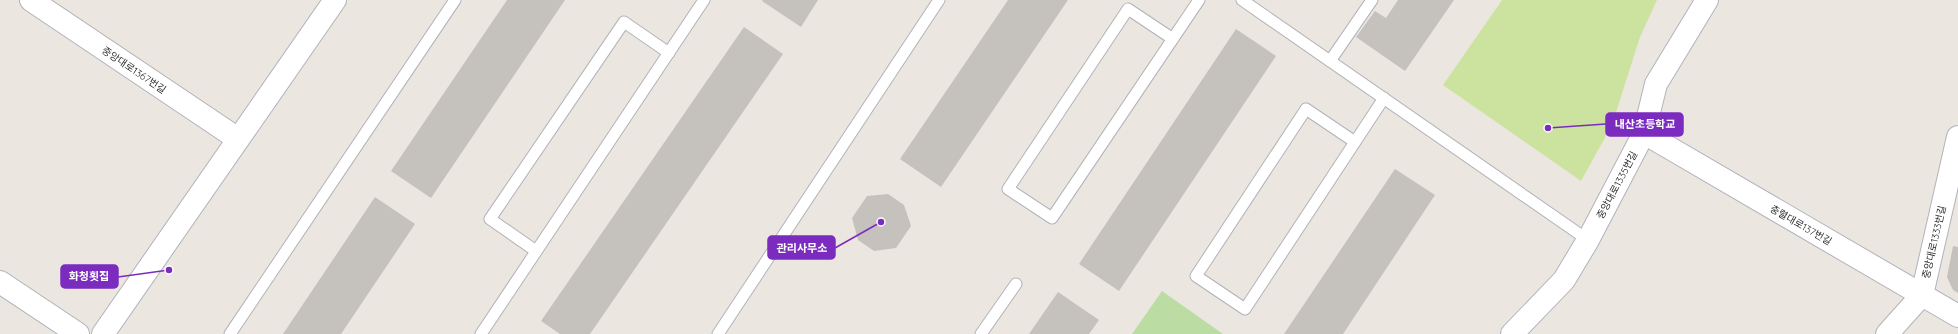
<svg xmlns="http://www.w3.org/2000/svg" width="1958" height="334" font-family="Quicksand,'Noto Sans KR',sans-serif">
<style>
.green{fill:#bbdda3}
.pitch{fill:#cce3a0}
.building{fill:#c5c1bc}
.lines{fill:none;stroke-linecap:round;stroke-linejoin:round}
.service-casing{stroke:#b1b3bb;stroke-width:13}
.minor-casing{stroke:#b1b3bb;stroke-width:24}
.tertiary-casing{stroke:#b1b3bb;stroke-width:24}
.service{stroke:#fff;stroke-width:11}
.minor{stroke:#fff;stroke-width:22}
.tertiary{stroke:#fff;stroke-width:22}
.labels{text-anchor:middle;dominant-baseline:central;stroke-width:3;stroke-linejoin:round;paint-order:stroke}
.street-label{font-size:10px;fill:#2c2c2c;stroke:#fff}
.leader{fill:none;stroke:#7b2cbf;stroke-width:1.5}
.callout-dot{fill:#7b2cbf;stroke:#fff;stroke-width:1.5}
.callout{fill:#7b2cbf;stroke:#7b2cbf;stroke-width:1.5}
.callout-label{font-size:11px;text-anchor:middle;font-weight:bold;fill:#fff}
</style>
<rect width="100%" height="100%" fill="#ece6e1"/>
<polygon class="green" points="1162,291 1223,334 1132,334"/>
<polygon class="pitch" points="1502,0 1657,0 1640,37 1612,125 1581,181 1443,85"/>
<g class="building">
<polygon points="507,0 565,0 431,198 391,171"/>
<polygon points="763,0 818,0 801,27 762,1"/>
<polygon points="1008,0 1068,0 941,187 900,159"/>
<polygon points="1398,0 1454,0 1405,71 1356,37 1375,11 1386,18"/>
<polygon points="744,27 783,54 590,334 560,334 541,321"/>
<polygon points="1236,29 1276,56 1119,291 1079,264"/>
<polygon points="1395,169 1435,195 1343,334 1284,334"/>
<polygon points="888,194 904,205 911,226 896,248 874,251 858,240 852,218 867,196"/>
<polygon points="375,197 415,224 341,334 283,334"/>
<polygon points="1953,246 1958,247 1958,293 1953,290 1947,277"/>
<polygon points="1058,292 1099,320 1089,334 1029,334"/>
</g>
<g class="lines">
<defs>
<g id="service">
<polyline points="1242,0 1588,240"/>
<polyline points="1173,39 1128,9 1008,189 1052,218 1199,0"/>
<polyline points="1330,61 1372,0"/>
<polyline points="1355,142 1306,109 1196,276 1245,309 1384,98"/>
<polyline points="536,251 490,219 624,22 669,53"/>
<polyline points="230,334 455,0"/>
<polyline points="481,334 704,0"/>
<polyline points="718,334 939,0"/>
<polyline points="981,334 1016,284"/>
</g>
<g id="minor">
<polyline points="31,0 238,139"/>
<polyline points="1644,133 1958,316"/>
<polyline points="0,282 78,334"/>
<polyline points="1512,334 1564,280 1588,240 1644,133 1656,84 1707,0"/>
<polyline points="1887,334 1922,295 1958,137"/>
</g>
<polyline id="tertiary" points="103,334 335,0"/>
</defs>
<use href="#service" class="service-casing"/>
<use href="#minor" class="minor-casing"/>
<use href="#tertiary" class="tertiary-casing"/>
<use href="#service" class="service"/>
<use href="#minor" class="minor"/>
<use href="#tertiary" class="tertiary"/>
</g>
<g class="labels">
<g class="street-label">
<text transform="translate(134 70) rotate(34)">중앙대로1367번길</text>
<text transform="translate(1617 185) rotate(-62)">중앙대로1335번길</text>
<text transform="translate(1801 225) rotate(30)">충렬대로137번길</text>
<text transform="translate(1934 242) rotate(-77)">중앙대로1333번길</text>
</g>
</g>
<path class="leader" d="M1548 128L1606 124M881 222L835 248M169 270L118 277"/>
<g class="callout-dot">
<circle cx="1548" cy="128" r="4"/>
<circle cx="881" cy="222" r="4"/>
<circle cx="169" cy="270" r="4"/>
</g>
<g class="callout">
<rect x="1606" y="113" width="77" height="23" rx="4"/>
<rect x="768" y="236" width="67" height="23" rx="4"/>
<rect x="61" y="265" width="57" height="23" rx="4"/>
</g>
<g class="callout-label">
<text x="1645" y="128">내산초등학교</text>
<text x="802" y="252">관리사무소</text>
<text x="89" y="280">화청횟집</text>
</g>
</svg>
